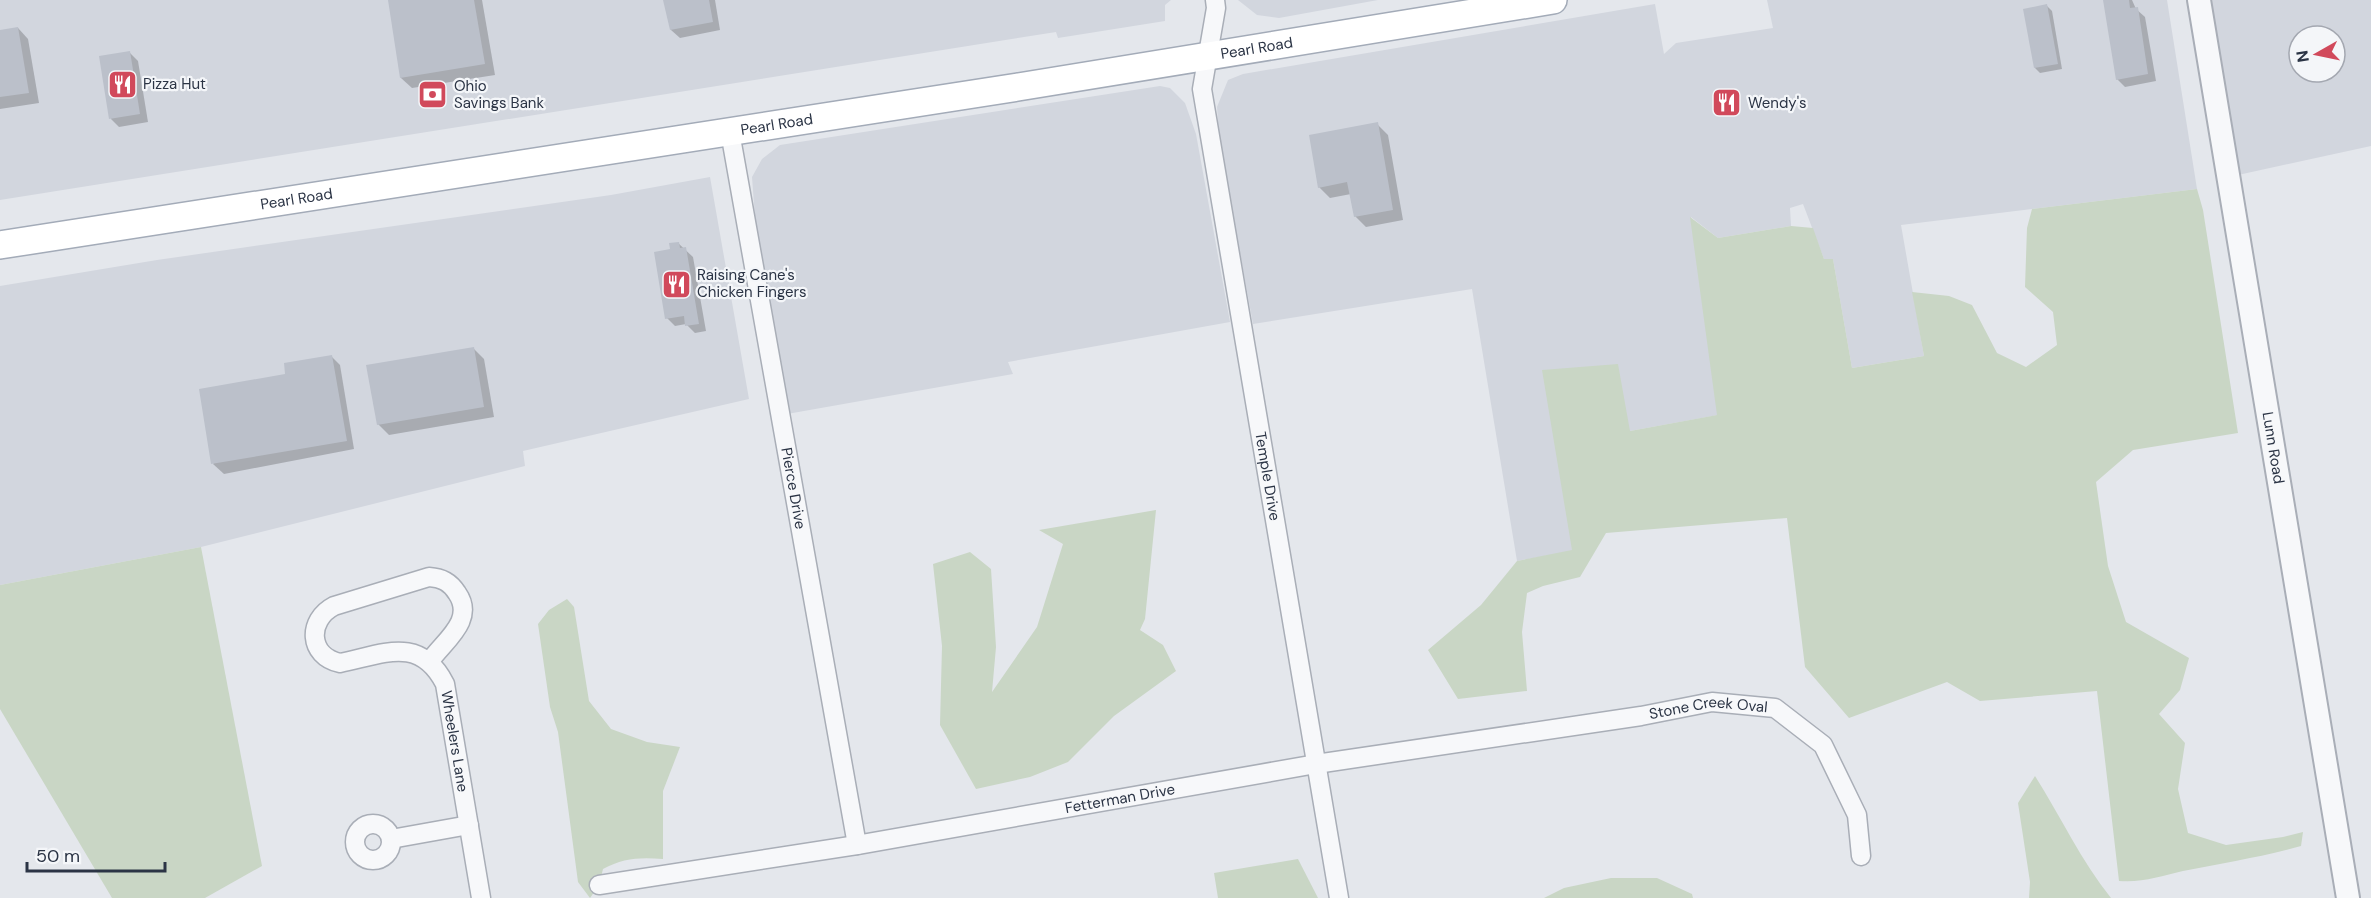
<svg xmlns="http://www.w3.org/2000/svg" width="2371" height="898" font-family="'DM Sans',sans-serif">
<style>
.built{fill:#d2d6de;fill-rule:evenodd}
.green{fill:#c9d6c5}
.shadow{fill:#0003}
.building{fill:#bbc0ca}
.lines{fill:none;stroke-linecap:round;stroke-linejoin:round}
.minor-casing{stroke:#a9aeb7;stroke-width:21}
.tertiary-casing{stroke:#a9aeb7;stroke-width:26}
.primary-casing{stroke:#a3abb8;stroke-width:30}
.minor{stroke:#f7f8fa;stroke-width:18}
.tertiary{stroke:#f7f8fa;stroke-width:22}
.primary{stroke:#fff;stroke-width:27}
.labels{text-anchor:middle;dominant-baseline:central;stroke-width:4.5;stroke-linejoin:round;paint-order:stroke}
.street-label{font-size:15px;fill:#2b3445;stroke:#f4f6f9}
.poi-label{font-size:15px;fill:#2b3445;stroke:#f4f6f9;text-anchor:start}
</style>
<rect width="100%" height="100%" fill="#e4e7ec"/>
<g class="built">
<polygon points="0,0 1171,0 1165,5 1165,21 1058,38 1056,32 0,200"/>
<polygon points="1238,0 1378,0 1279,18 1257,15"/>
<polygon points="1767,0 2167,0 2197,189 1901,225 1924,356 1852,368 1833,259 1824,259 1803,204 1790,208 1791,226 1718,238 1691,217 1718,415 1630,431 1572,551 1517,561 1472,289 1253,324 1219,138 1217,107 1228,80 1243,74 1655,4 1664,54 1676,43 1773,28"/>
<path d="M2210 0H2371V146L2238 175ZM2299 36H2335V72H2299Z"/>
<polygon points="1160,86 1170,88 1185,103 1196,134 1230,322 1008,362 1013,374 787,414 755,217 752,177 762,159 780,145"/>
<polygon points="710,177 749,399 523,451 525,466 201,547 0,585 0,286 157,260 611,195"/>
</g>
<g class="green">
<path d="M2197 189 2203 210 2238 433 2133 450 2096 482 2108 566 2126 622 2189 658 2180 690 2159 714 2185 743 2178 789 2188 833 2226 845 2283 837 2303 832 2301 846C2261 857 2223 863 2183 871 2161 876 2142 883 2119 881L2097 691 1980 701 1947 682 1849 718 1805 667 1787 518 1606 533 1580 577 1543 586 1527 593 1522 632 1527 691 1458 699 1428 650 1481 605 1517 561 1572 550 1542 370 1618 364 1630 431 1717 415 1690 217 1718 238 1791 226 1813 228 1824 259H1833L1852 368 1924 356 1912 292 1949 296 1972 305 1997 353 2026 367 2057 345 2053 312 2025 287 2027 228 2032 209Z"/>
<polygon points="1156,510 1145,619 1140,630 1163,645 1176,671 1114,716 1068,762 1030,777 976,789 940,725 942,646 933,564 970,552 991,569 996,647 992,692 1037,627 1063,544 1039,530"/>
<polygon points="201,547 262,866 205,898 112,898 0,709 0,585"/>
<path d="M567 599 574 607 589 701 611 729 647 742 680 747 663 791V859C640 857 623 858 603 869L599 885 590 898 578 882 558 732 550 707 538 624 549 610Z"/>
<path d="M2035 776C2061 817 2081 861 2111 898H2029L2030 882 2018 803Z"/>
<polygon points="1298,859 1318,898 1218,898 1214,873"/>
<polygon points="1611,878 1657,878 1692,894 1693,898 1544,898 1564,888"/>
</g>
<g class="shadow">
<polygon points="389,0 482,0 495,75 412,88 401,78"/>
<polygon points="665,0 715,0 720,30 680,38 671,30"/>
<polygon points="2105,0 2132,0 2136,9 2145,17 2156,81 2125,87 2117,79"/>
<polygon points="2047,6 2052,11 2062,69 2040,73 2035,68"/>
<polygon points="18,28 28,39 39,103 0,109 0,31"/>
<polygon points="130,53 138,61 148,122 119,127 111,119"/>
<polygon points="1377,124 1388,135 1403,220 1366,227 1355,216 1351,194 1330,198 1319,187"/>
<polygon points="678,243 693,257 706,331 695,333 686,324 675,326 667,318 672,251"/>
<polygon points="473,348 484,359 494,417 389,435 378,424"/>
<polygon points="332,357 340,365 354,449 224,474 213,464 285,376"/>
</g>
<g class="building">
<polygon points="388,0 474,0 485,64 400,78"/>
<polygon points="663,0 709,0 713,22 670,30"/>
<polygon points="2103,0 2129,0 2130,8 2138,7 2148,74 2116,80"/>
<polygon points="2047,4 2058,64 2034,68 2023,9"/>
<polygon points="18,27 29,93 0,97 0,30"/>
<polygon points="130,51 140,114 109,119 99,56"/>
<polygon points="1378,122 1393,210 1354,217 1347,182 1318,188 1309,135"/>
<polygon points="679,242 680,248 686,247 699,324 685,326 684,316 665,319 654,252 670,249 669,243"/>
<polygon points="474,347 484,407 377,425 366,365"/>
<polygon points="332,355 347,441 211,464 199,389 285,374 284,363"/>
</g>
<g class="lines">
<defs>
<g id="minor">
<path id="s1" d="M1215 0 1216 8 1202 89 1339 898"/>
<path id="s2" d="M730 132 857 845"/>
<path id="s3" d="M430 661C444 641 476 620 457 593 450 582 442 578 429 577L334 606C307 620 308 656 340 663 384 654 420 635 445 684L481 898"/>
<circle cx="373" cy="842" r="18"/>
<polyline points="391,839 469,825"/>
<path id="s4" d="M599 885 857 845 1316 764 1641 716 1712 702 1775 708 1823 745 1857 815 1861 856"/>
</g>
<g id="tertiary">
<path id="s5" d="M2199 0 2348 898"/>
</g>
<g id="primary">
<path id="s6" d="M0 245 1018 87 1553 0"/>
</g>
</defs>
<use href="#minor" class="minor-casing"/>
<use href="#tertiary" class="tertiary-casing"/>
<use href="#primary" class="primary-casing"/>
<use href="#minor" class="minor"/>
<use href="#tertiary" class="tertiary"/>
<use href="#primary" class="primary"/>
</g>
<defs>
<symbol id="restaurant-square" viewBox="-11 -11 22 22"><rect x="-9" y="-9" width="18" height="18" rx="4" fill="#d1495b" stroke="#f4f6f9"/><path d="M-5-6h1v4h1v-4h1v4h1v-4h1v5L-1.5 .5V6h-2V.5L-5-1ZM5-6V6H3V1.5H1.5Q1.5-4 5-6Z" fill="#fff"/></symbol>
<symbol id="bank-square" viewBox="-11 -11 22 22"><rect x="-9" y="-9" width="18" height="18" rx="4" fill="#d1495b" stroke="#f4f6f9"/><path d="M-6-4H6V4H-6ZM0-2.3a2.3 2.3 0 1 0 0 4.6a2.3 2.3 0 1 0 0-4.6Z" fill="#fff"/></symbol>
</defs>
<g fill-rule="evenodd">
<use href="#restaurant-square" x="106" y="68" width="33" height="33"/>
<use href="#bank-square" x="416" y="78" width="33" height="33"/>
<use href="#restaurant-square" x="1710" y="86" width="33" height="33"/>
<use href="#restaurant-square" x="660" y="268" width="33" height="33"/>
</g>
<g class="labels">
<g class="street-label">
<text stroke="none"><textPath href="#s6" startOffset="1272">Pearl Road</textPath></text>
<text stroke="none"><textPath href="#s6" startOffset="786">Pearl Road</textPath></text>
<text stroke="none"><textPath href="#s6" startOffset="300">Pearl Road</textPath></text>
<text stroke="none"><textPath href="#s5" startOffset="454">Lunn Road</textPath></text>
<text stroke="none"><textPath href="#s1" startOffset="483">Temple Drive</textPath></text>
<text stroke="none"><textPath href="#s2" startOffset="362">Pierce Drive</textPath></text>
<text stroke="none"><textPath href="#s4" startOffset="1124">Stone Creek Oval</textPath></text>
<text stroke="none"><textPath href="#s3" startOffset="468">Wheelers Lane</textPath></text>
<text stroke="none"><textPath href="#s4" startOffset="528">Fetterman Drive</textPath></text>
</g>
<g class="poi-label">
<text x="143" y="84">Pizza Hut</text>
<text x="454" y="86">Ohio<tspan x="454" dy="17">Savings Bank</tspan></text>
<text x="1748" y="103">Wendy's</text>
<text x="697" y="275">Raising Cane's<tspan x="697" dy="17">Chicken Fingers</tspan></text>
</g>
</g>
<g transform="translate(2317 54) rotate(261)"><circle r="28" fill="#f4f6f9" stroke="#a4a8b1" stroke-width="1.5"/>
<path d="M0-4.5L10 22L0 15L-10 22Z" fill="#d1495b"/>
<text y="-9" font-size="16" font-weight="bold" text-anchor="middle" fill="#2b3445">N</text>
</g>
<path d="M27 862v9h138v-9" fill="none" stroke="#2b3445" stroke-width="3"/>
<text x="36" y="862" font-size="18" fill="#2b3445" stroke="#f4f6f9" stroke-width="4.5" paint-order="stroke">50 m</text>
</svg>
